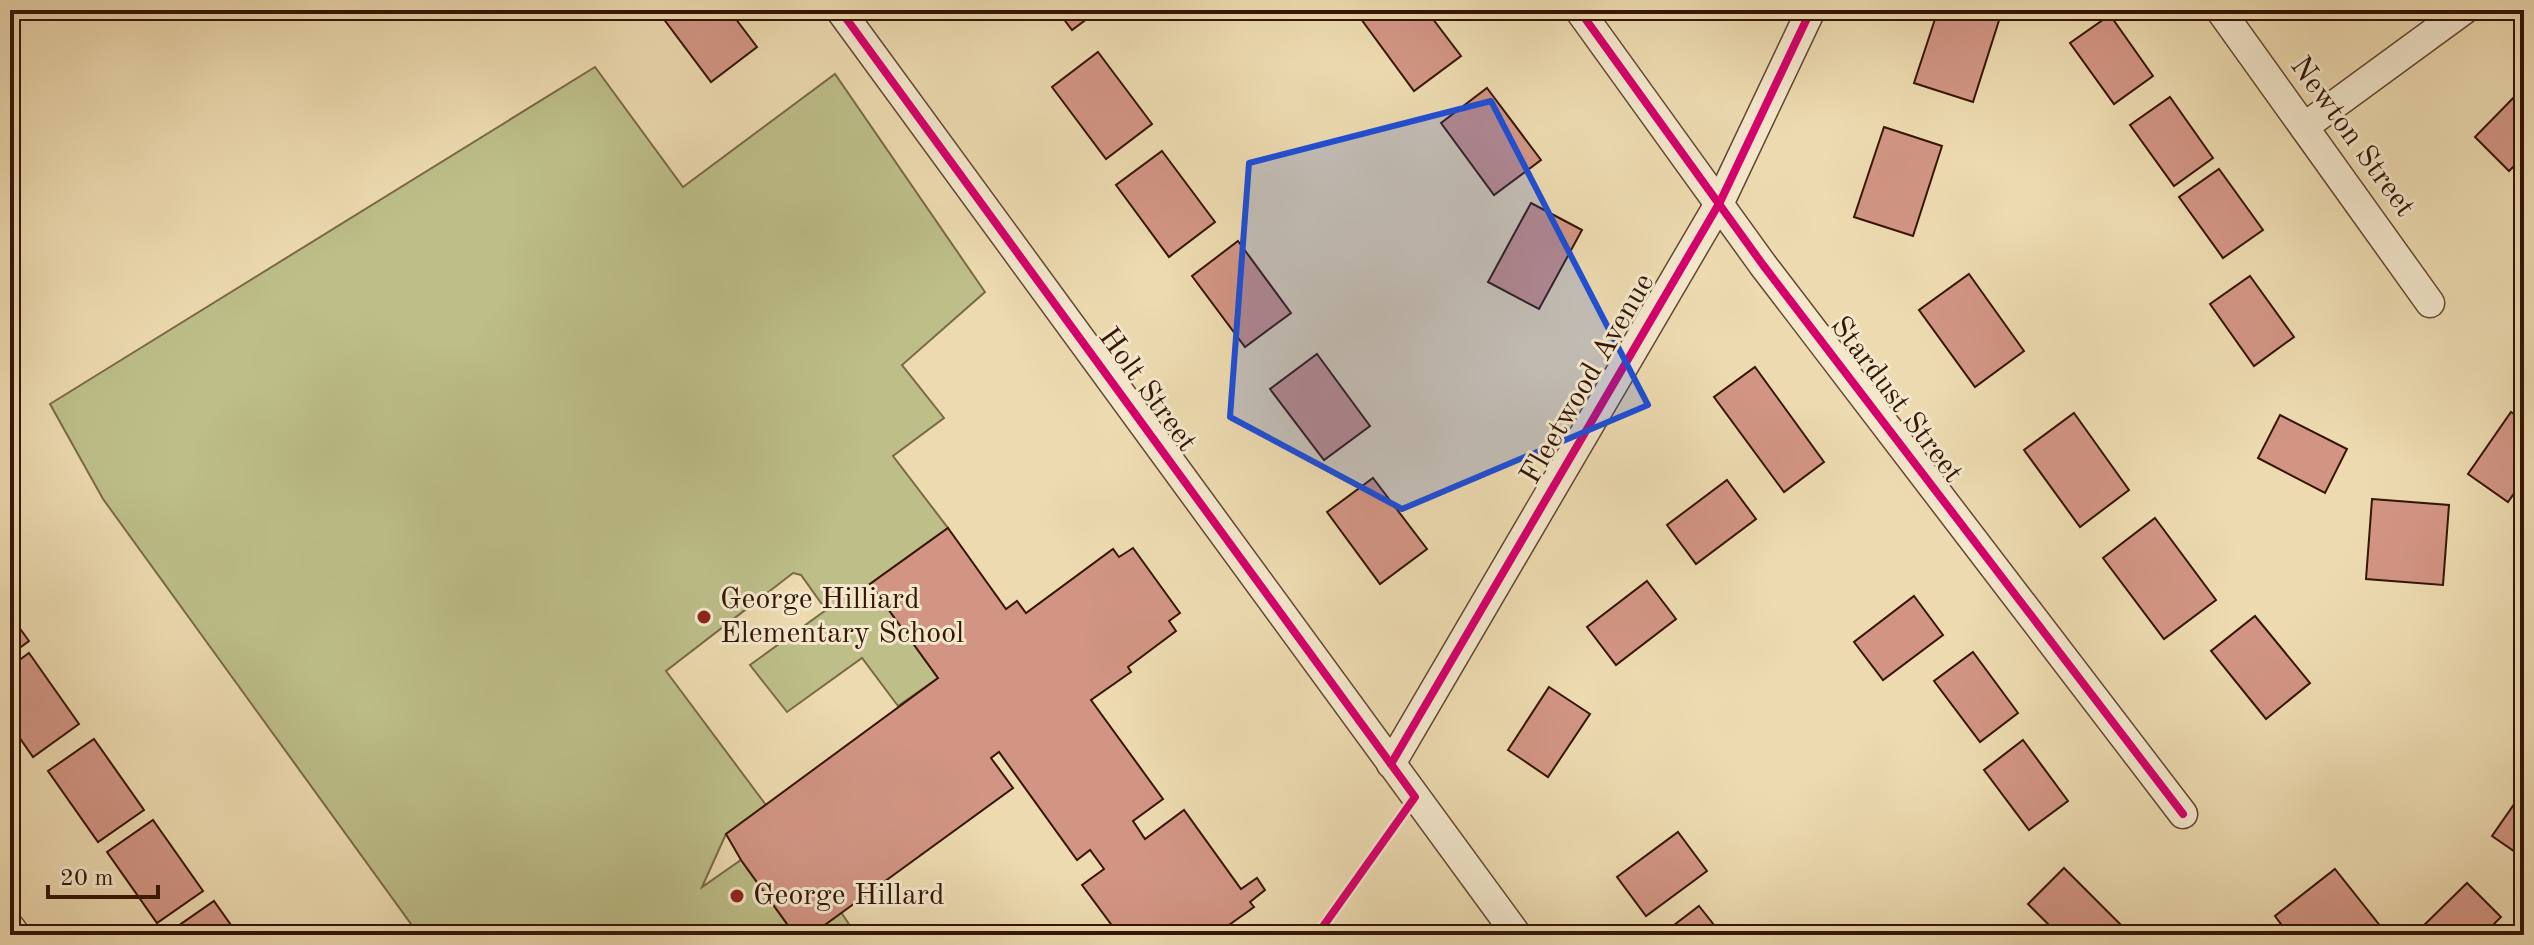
<svg xmlns="http://www.w3.org/2000/svg" width="2534" height="945" font-family="'Old Standard TT',serif">
<style>
.green{fill:#bdbe88;stroke:#796a46;stroke-width:2}
.building{fill:#d29584;stroke:#351504;stroke-width:2}
.lines{fill:none;stroke-linecap:round;stroke-linejoin:round}
.minor-casing{stroke:#63462f;stroke-width:31}
.minor{stroke:#f3e7cc;stroke-width:28}
.cycleway-casing{stroke:#f3e7cc;stroke-width:13}
.cycleway{stroke:#d6006c;stroke-width:8}
.marked{fill:#1d4ed8;fill-opacity:0.2;stroke:#1d4ed8;stroke-width:6;stroke-linejoin:round}
.poi-dot{fill:#8f2418;stroke:#f3e7cc;stroke-width:3}
.labels{text-anchor:middle;dominant-baseline:central;stroke-width:6;stroke-linejoin:round;paint-order:stroke}
.street-label{font-size:30px;fill:#351504;stroke:#f3e7cc}
.poi-label{font-size:30px;fill:#351504;stroke:#f3e7cc;text-anchor:start}
</style>
<rect width="100%" height="100%" fill="#eddab0"/>
<filter id="stains"><feTurbulence type="fractalNoise" baseFrequency=".0025" numOctaves="4"/><feColorMatrix values="0 0 0 0 .2 0 0 0 0 .09 0 0 0 0 .02 0 0 0 .5 -.17"/></filter>
<radialGradient id="worn" r=".72"><stop offset=".6" stop-color="#630" stop-opacity="0"/><stop offset="1" stop-color="#630" stop-opacity=".3"/></radialGradient>
<g class="green">
<polygon points="595,67 683,187 835,74 985,292 902,365 944,418 893,456 948,528 870,584 938,678 898,706 862,658 787,712 750,665 826,610 801,575 793,573 666,671 766,805 726,834 702,887 741,860 795,935 419,935 103,499 50,404"/>
<polygon points="841,912 856,935 811,935"/>
</g>
<g class="building">
<polygon points="657,10 729,10 757,47 711,82"/>
<polygon points="1057,10 1099,10 1072,30"/>
<polygon points="1373,10 1426,10 1461,56 1414,91 1361,19"/>
<polygon points="1938,10 2002,11 1973,102 1914,83"/>
<polygon points="2110,15 2153,76 2114,104 2070,43"/>
<polygon points="1098,52 1152,124 1106,159 1052,87"/>
<polygon points="2524,87 2524,156 2509,171 2475,137"/>
<polygon points="1487,88 1541,160 1494,195 1441,123"/>
<polygon points="2170,97 2213,158 2174,186 2130,125"/>
<polygon points="1884,127 1942,146 1913,236 1854,217"/>
<polygon points="1162,151 1215,222 1169,257 1116,185"/>
<polygon points="2219,169 2263,230 2223,258 2179,197"/>
<polygon points="1531,203 1582,230 1539,309 1488,282"/>
<polygon points="1238,241 1291,313 1245,347 1192,276"/>
<polygon points="1969,274 2024,351 1975,387 1919,310"/>
<polygon points="2250,276 2294,337 2254,366 2210,304"/>
<polygon points="1317,354 1370,426 1324,460 1270,389"/>
<polygon points="1755,367 1824,462 1784,492 1714,397"/>
<polygon points="2511,412 2524,421 2524,479 2508,502 2468,474"/>
<polygon points="2074,413 2129,490 2080,527 2024,450"/>
<polygon points="2280,415 2347,449 2325,493 2258,458"/>
<polygon points="1373,478 1427,549 1380,584 1327,512"/>
<polygon points="1727,480 1756,519 1696,564 1667,525"/>
<polygon points="2372,499 2449,505 2443,585 2366,579"/>
<polygon points="2155,518 2216,600 2164,639 2103,558"/>
<polygon points="948,528 1006,609 1017,601 1026,613 1113,549 1119,557 1133,548 1180,613 1169,621 1176,631 1128,667 1131,672 1091,700 1163,799 1133,821 1145,839 1184,810 1241,889 1257,878 1265,890 1250,902 1254,907 1215,935 1119,935 1082,885 1104,869 1090,850 1077,860 999,752 991,758 1013,788 811,935 795,935 741,860 726,834 938,678 870,584"/>
<polygon points="1647,581 1676,619 1616,665 1587,627"/>
<polygon points="1914,596 1943,635 1883,680 1854,642"/>
<polygon points="10,615 29,641 10,655"/>
<polygon points="2255,616 2310,683 2266,719 2211,651"/>
<polygon points="1973,652 2018,713 1980,742 1934,681"/>
<polygon points="29,653 79,724 33,757 10,724 10,667"/>
<polygon points="1549,687 1590,714 1548,777 1508,750"/>
<polygon points="94,739 144,810 98,842 48,771"/>
<polygon points="2023,740 2068,801 2029,830 1984,770"/>
<polygon points="2524,790 2524,858 2492,836"/>
<polygon points="153,820 203,891 157,923 107,852"/>
<polygon points="1678,832 1707,871 1646,916 1617,877"/>
<polygon points="2064,868 2131,935 2059,935 2028,904"/>
<polygon points="2335,869 2385,932 2382,935 2289,935 2275,916"/>
<polygon points="2467,883 2501,917 2483,935 2414,935"/>
<polygon points="214,901 238,935 170,935 168,933"/>
<polygon points="1699,906 1722,935 1661,935"/>
</g>
<g class="lines">
<defs>
<g id="minor">
<polyline points="840,10 1517,935"/>
<polyline points="1579,10 1763,265 2183,814"/>
<polyline points="2220,10 2430,303"/>
<polyline points="2304,127 2464,10"/>
<polyline points="1391,764 1720,202 1811,10"/>
<polyline points="10,927 16,935"/>
</g>
</defs>
<use href="#minor" class="minor-casing"/>
<use href="#minor" class="minor"/>
<defs>
<g id="cycleway">
<polyline points="840,10 1415,797 1317,935"/>
<polyline points="1579,10 1763,265 2183,814"/>
<polyline points="1391,764 1720,202 1811,10"/>
</g>
</defs>
<use href="#cycleway" class="cycleway-casing"/>
<use href="#cycleway" class="cycleway"/>
</g>
<path class="marked" d="M1491 101 1648 405 1402 509 1230 417 1249 163Z"/>
<g class="poi-dot">
<circle cx="704" cy="617" r="8"/>
<circle cx="737" cy="896" r="8"/>
</g>
<g class="labels">
<g class="street-label">
<text transform="translate(2352 137) rotate(54)">Newton Street</text>
<text transform="translate(1588 379) rotate(-60)">Fleetwood Avenue</text>
<text transform="translate(1147 390) rotate(54)">Holt Street</text>
<text transform="translate(1896 400) rotate(53)">Stardust Street</text>
</g>
<g class="poi-label">
<text x="720" y="600">George Hilliard<tspan x="720" dy="34">Elementary School</tspan></text>
<text x="753" y="896">George Hillard</text>
</g>
</g>
<rect width="2534" height="945" fill="none" stroke="#eddab0" stroke-width="40"/>
<rect x="12" y="12" width="2510" height="921" fill="none" stroke="#351504" stroke-width="4"/>
<rect x="20" y="20" width="2494" height="905" fill="none" stroke="#351504" stroke-width="2"/>
<path d="M48 885v12h110v-12" fill="none" stroke="#351504" stroke-width="4"/>
<text x="60" y="885" font-size="24" fill="#351504" stroke="#f3e7cc" stroke-width="6" paint-order="stroke">20 m</text>
<rect width="100%" height="100%" filter="url(#stains)"/>
<rect width="100%" height="100%" fill="url(#worn)"/>
</svg>
